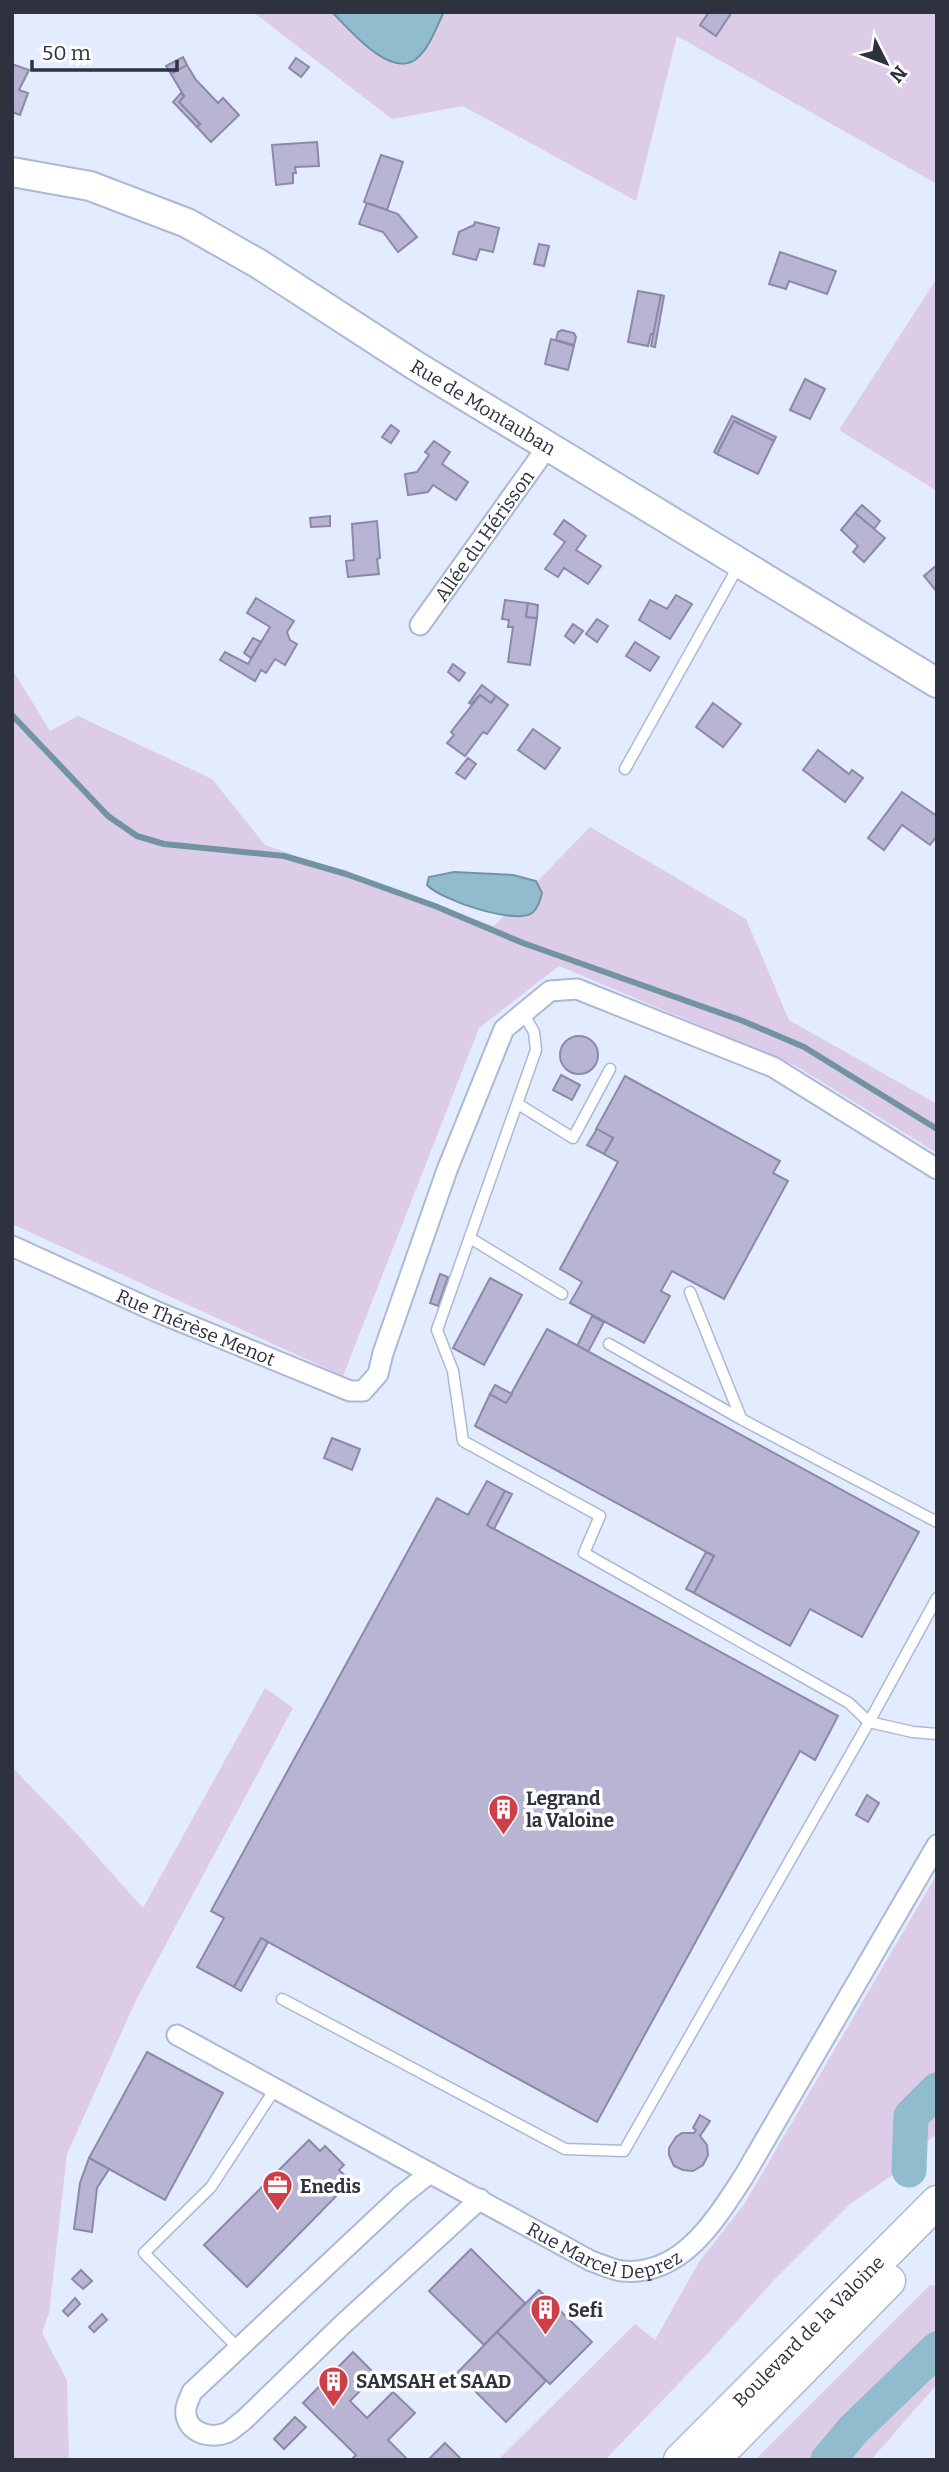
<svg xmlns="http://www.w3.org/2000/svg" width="949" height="2472" font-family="Bitter,serif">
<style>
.green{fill:#ddcce7}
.water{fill:#90bccd;stroke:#7293a2;stroke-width:2}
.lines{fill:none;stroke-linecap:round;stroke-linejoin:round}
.stream{stroke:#7293a2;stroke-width:6}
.river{stroke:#90bccd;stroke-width:35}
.building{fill:#b8b4d4;stroke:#8c89a8;stroke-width:2}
.lane-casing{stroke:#abb8d6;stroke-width:13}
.street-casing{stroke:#abb8d6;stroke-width:23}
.secondary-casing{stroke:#abb8d6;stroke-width:32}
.primary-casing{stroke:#abb8d6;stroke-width:35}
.lane{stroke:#fff;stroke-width:10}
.street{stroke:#fff;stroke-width:19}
.secondary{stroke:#fff;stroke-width:28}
.primary{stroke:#fff;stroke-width:32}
.labels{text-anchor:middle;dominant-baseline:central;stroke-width:7;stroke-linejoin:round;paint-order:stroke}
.street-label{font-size:19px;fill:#2d323e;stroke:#fff}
.poi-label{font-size:19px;font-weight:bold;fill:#2d323e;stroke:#fff;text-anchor:start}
</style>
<rect width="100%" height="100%" fill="#e3ebff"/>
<g class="green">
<polygon points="253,12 937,12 937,184 677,36 636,201 463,106 392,119"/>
<polygon points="937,278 937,491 839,430"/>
<polygon points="12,669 50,731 78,716 212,779 265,845 494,926 590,827 746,919 789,1020 937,1104 937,1153 796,1066 559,966 479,1028 343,1376 12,1224"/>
<polygon points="265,1688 293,1708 137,1998 67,2154 49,2313 42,2333 67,2380 69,2460 12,2460 12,1767 76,1833 143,1908"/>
<polygon points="937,1874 937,2133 891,2176 850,2204 774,2280 710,2351 605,2460 498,2460 635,2324 655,2340 699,2262 745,2203"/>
<polygon points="930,2285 937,2286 937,2384 871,2460 755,2460"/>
</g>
<g class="water">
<path d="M332 12H444C436 27 430 48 416 59 390 79 349 29 332 12Z"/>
<path d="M454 872 513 875 536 881 542 893C540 901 538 908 532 913 515 925 441 900 427 885L429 877Z"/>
</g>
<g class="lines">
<polyline class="stream" points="12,715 108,816 137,836 164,844 284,856 346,874 435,906 523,943 743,1021 804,1047 937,1129"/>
<g class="river">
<polyline points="909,2170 911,2116 937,2090"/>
<polyline points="828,2460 854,2429 937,2349"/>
</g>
</g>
<g class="building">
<polygon points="709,12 732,12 716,36 700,25"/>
<polygon points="183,57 187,65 171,74 166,66"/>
<polygon points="296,58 309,67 301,77 289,68"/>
<polygon points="12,64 29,70 19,90 28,93 20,115 12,112"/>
<polygon points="187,65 196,80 218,103 223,98 239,115 211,142 197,127 200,124 179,102 184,96 171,74"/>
<polygon points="181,93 184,96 179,102 200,124 197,127 173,102"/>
<polygon points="317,142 319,166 295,167 296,173 293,173 293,183 276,185 272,145"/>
<polygon points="381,155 403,162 387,210 364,202"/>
<polygon points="367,203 398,214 417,237 398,252 383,232 359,224"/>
<polygon points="475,222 499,228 493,252 480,249 476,260 453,254 459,232 474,225"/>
<polygon points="539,244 549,246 544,266 534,264"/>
<polygon points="780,252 836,271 827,294 789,281 786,289 769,284"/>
<polygon points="638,291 661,295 654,334 651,334 648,346 628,342"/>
<polygon points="661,295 664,296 655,347 651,346"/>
<polygon points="562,330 574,333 576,337 574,345 556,340 558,332"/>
<polygon points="551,339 574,346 568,370 545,364"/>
<polygon points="805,379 825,389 810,419 790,410"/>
<polygon points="732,416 776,437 774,441 734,421 717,454 714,452"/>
<polygon points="734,421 774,441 758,474 717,454"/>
<polygon points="391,425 399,431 391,443 382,437"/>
<polygon points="434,441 450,452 442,464 468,482 456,500 433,485 428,492 408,495 405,474 417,472 429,455 425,452"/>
<polygon points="862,505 880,521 874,529 855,513"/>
<polygon points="855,513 885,538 864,562 853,552 858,546 841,530"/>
<polygon points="330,516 330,526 311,527 310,518"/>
<polygon points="564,520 586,536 576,550 601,566 588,584 564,568 558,577 545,569 565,542 554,534"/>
<polygon points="377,521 380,558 377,559 379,574 348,577 346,561 354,560 352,524"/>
<polygon points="937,565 937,592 924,576"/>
<polygon points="676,595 692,604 670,639 639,620 650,600 667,609"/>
<polygon points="256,598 294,621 287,632 290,640 297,644 285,665 275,659 266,673 261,670 255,681 220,660 225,652 248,664 270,627 247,613"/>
<polygon points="505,600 528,603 526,617 537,618 530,665 508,662 513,627 508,627 509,620 502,619"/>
<polygon points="528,603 538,605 537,618 526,617"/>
<polygon points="597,619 608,626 597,642 586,634"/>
<polygon points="573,624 583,631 574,643 565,636"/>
<polygon points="253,638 261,642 251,658 244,653"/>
<polygon points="635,642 659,657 650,671 626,656"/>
<polygon points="453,664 465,673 459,681 448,672"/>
<polygon points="482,685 496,696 491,703 480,695 471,704 469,703"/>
<polygon points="480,695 491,703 496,696 508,705 487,734 483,732 465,756 447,743 454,735 451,732"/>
<polygon points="713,703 741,724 723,747 696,727"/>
<polygon points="533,729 560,748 545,769 518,750"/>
<polygon points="818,750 849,774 852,770 863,778 845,802 803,770"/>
<polygon points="468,758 476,764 465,779 456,773"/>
<polygon points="902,792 937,816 937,836 930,845 902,825 884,850 868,838"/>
<circle cx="579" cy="1055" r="19"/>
<polygon points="561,1075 580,1085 572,1100 553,1090"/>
<polygon points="625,1076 780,1161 773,1173 788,1181 724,1299 672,1271 661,1291 670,1296 644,1343 570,1303 582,1282 560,1269 618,1162 604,1154 613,1138 596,1129"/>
<polygon points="597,1129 613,1138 604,1154 587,1145"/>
<polygon points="440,1274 448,1277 438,1306 430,1303"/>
<polygon points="490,1278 522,1295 484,1365 453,1348"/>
<polygon points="592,1316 604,1322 588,1352 577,1346"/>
<polygon points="547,1329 919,1532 862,1637 810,1609 790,1646 694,1593 714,1556 475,1426 490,1394 506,1403"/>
<polygon points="495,1385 512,1394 506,1403 490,1394"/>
<polygon points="332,1438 360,1449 352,1470 324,1458"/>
<polygon points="487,1481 505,1491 487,1525 838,1716 815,1760 800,1751 597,2122 261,1938 234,1987 197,1967 224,1918 211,1911 437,1498 468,1515"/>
<polygon points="505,1491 512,1494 494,1529 487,1525"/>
<polygon points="706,1552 714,1556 694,1593 686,1589"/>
<polygon points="867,1795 879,1803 868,1822 856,1815"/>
<polygon points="261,1938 268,1942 241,1991 234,1987"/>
<polygon points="147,2052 223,2093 165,2200 89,2158"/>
<polygon points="700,2115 710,2121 700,2136 707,2145 708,2155 703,2165 693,2171 683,2170 674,2166 669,2155 669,2148 676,2137 682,2133 694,2133 696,2130 693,2128"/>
<polygon points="309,2140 320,2151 325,2146 344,2165 339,2170 351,2181 247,2287 204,2245"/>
<polygon points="89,2158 109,2169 97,2188 92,2232 74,2229 80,2183"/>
<polygon points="471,2249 525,2303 484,2345 429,2291"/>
<polygon points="81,2270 92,2281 83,2289 72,2279"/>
<polygon points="539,2290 592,2342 550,2384 497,2332"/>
<polygon points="75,2298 80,2304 68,2316 63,2311"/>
<polygon points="102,2314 107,2320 94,2332 89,2327"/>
<polygon points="497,2332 546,2381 506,2422 457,2373"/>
<polygon points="353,2352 376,2375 350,2401 367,2418 393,2392 415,2413 388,2440 408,2460 351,2460 356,2455 303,2403"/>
<polygon points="295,2417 306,2427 284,2449 274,2439"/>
<polygon points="445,2443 462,2460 428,2460"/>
</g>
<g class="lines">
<defs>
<g id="lane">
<polyline points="625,769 739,565"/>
<polyline points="523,1013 534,1032 536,1050 437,1330 453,1371 463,1441 600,1516 584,1553 849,1703 869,1722 937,1598"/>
<polyline points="518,1104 573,1138 610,1069"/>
<polyline points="470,1238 562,1294"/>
<polyline points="690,1292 741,1418"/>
<polyline points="609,1344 741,1419 937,1522"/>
<polyline points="282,1999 565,2149 624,2151 869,1722 913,1732 937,1734"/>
<polyline points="238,2348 144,2253 211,2187 275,2089"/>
</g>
<g id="street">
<path id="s1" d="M420 625 548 446"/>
<path id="s2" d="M12 1246 155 1311 350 1391H363L378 1374 383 1353 447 1170 504 1029 550 991 577 989 773 1067 937 1169"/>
<path id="s3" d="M177 2035 591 2261C601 2264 612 2270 622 2271 682 2277 716 2219 744 2176L937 1845"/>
<path d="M430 2173 402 2195 192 2392C190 2397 187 2403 186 2408 183 2430 207 2440 226 2433 232 2431 238 2424 244 2420L342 2325 480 2199"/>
</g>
<g id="secondary">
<path id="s4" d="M12 172 90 186 187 223 259 264 416 366 937 683"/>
</g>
<g id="primary">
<path id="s5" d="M680 2460 937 2202"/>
<polyline points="713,2460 889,2281"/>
</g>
</defs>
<use href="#lane" class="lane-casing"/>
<use href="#street" class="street-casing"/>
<use href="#secondary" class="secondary-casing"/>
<use href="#primary" class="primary-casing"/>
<use href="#lane" class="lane"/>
<use href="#street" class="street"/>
<use href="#secondary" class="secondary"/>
<use href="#primary" class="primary"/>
</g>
<defs>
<symbol id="building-pin" viewBox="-11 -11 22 30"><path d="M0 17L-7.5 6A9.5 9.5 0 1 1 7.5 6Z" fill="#ce3f47" stroke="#fff"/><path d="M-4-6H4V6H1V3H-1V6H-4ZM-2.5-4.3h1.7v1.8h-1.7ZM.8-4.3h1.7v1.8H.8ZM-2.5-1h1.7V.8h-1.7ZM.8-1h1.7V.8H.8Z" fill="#fff"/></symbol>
<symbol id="office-pin" viewBox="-11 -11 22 30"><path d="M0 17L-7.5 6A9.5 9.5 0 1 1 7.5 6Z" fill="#ce3f47" stroke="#fff"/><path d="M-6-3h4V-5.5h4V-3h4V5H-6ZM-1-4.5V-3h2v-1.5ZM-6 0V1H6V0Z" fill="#fff"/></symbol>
</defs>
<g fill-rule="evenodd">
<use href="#building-pin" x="486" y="1792" width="35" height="47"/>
<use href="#office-pin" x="260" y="2168" width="35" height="47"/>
<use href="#building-pin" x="528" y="2292" width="35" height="47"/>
<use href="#building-pin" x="316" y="2364" width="35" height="47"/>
</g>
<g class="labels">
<g class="street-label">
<text stroke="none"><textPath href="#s4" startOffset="532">Rue de Montauban</textPath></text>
<text stroke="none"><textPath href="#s1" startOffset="110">Allée du Hérisson</textPath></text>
<text stroke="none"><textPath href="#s2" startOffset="201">Rue Thérèse Menot</textPath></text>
<text stroke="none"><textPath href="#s3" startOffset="483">Rue Marcel Deprez</textPath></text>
<text stroke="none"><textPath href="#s5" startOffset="182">Boulevard de la Valoine</textPath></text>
</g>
<g class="poi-label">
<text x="526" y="1798">Legrand<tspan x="526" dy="22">la Valoine</tspan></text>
<text x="300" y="2186">Enedis</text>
<text x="568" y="2310">Sefi</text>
<text x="356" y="2381">SAMSAH et SAAD</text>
</g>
</g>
<rect width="949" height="2472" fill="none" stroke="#2d323e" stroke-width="28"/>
<g transform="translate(886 63) rotate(132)" stroke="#ffffff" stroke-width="5" paint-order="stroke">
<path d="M0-5L12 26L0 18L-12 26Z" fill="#2d323e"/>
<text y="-10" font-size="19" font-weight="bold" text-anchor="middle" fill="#2d323e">N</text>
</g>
<path d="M32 60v10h145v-10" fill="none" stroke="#2d323e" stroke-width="3.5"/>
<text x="42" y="60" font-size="21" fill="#2d323e" stroke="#ffffff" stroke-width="5" paint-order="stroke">50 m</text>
</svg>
